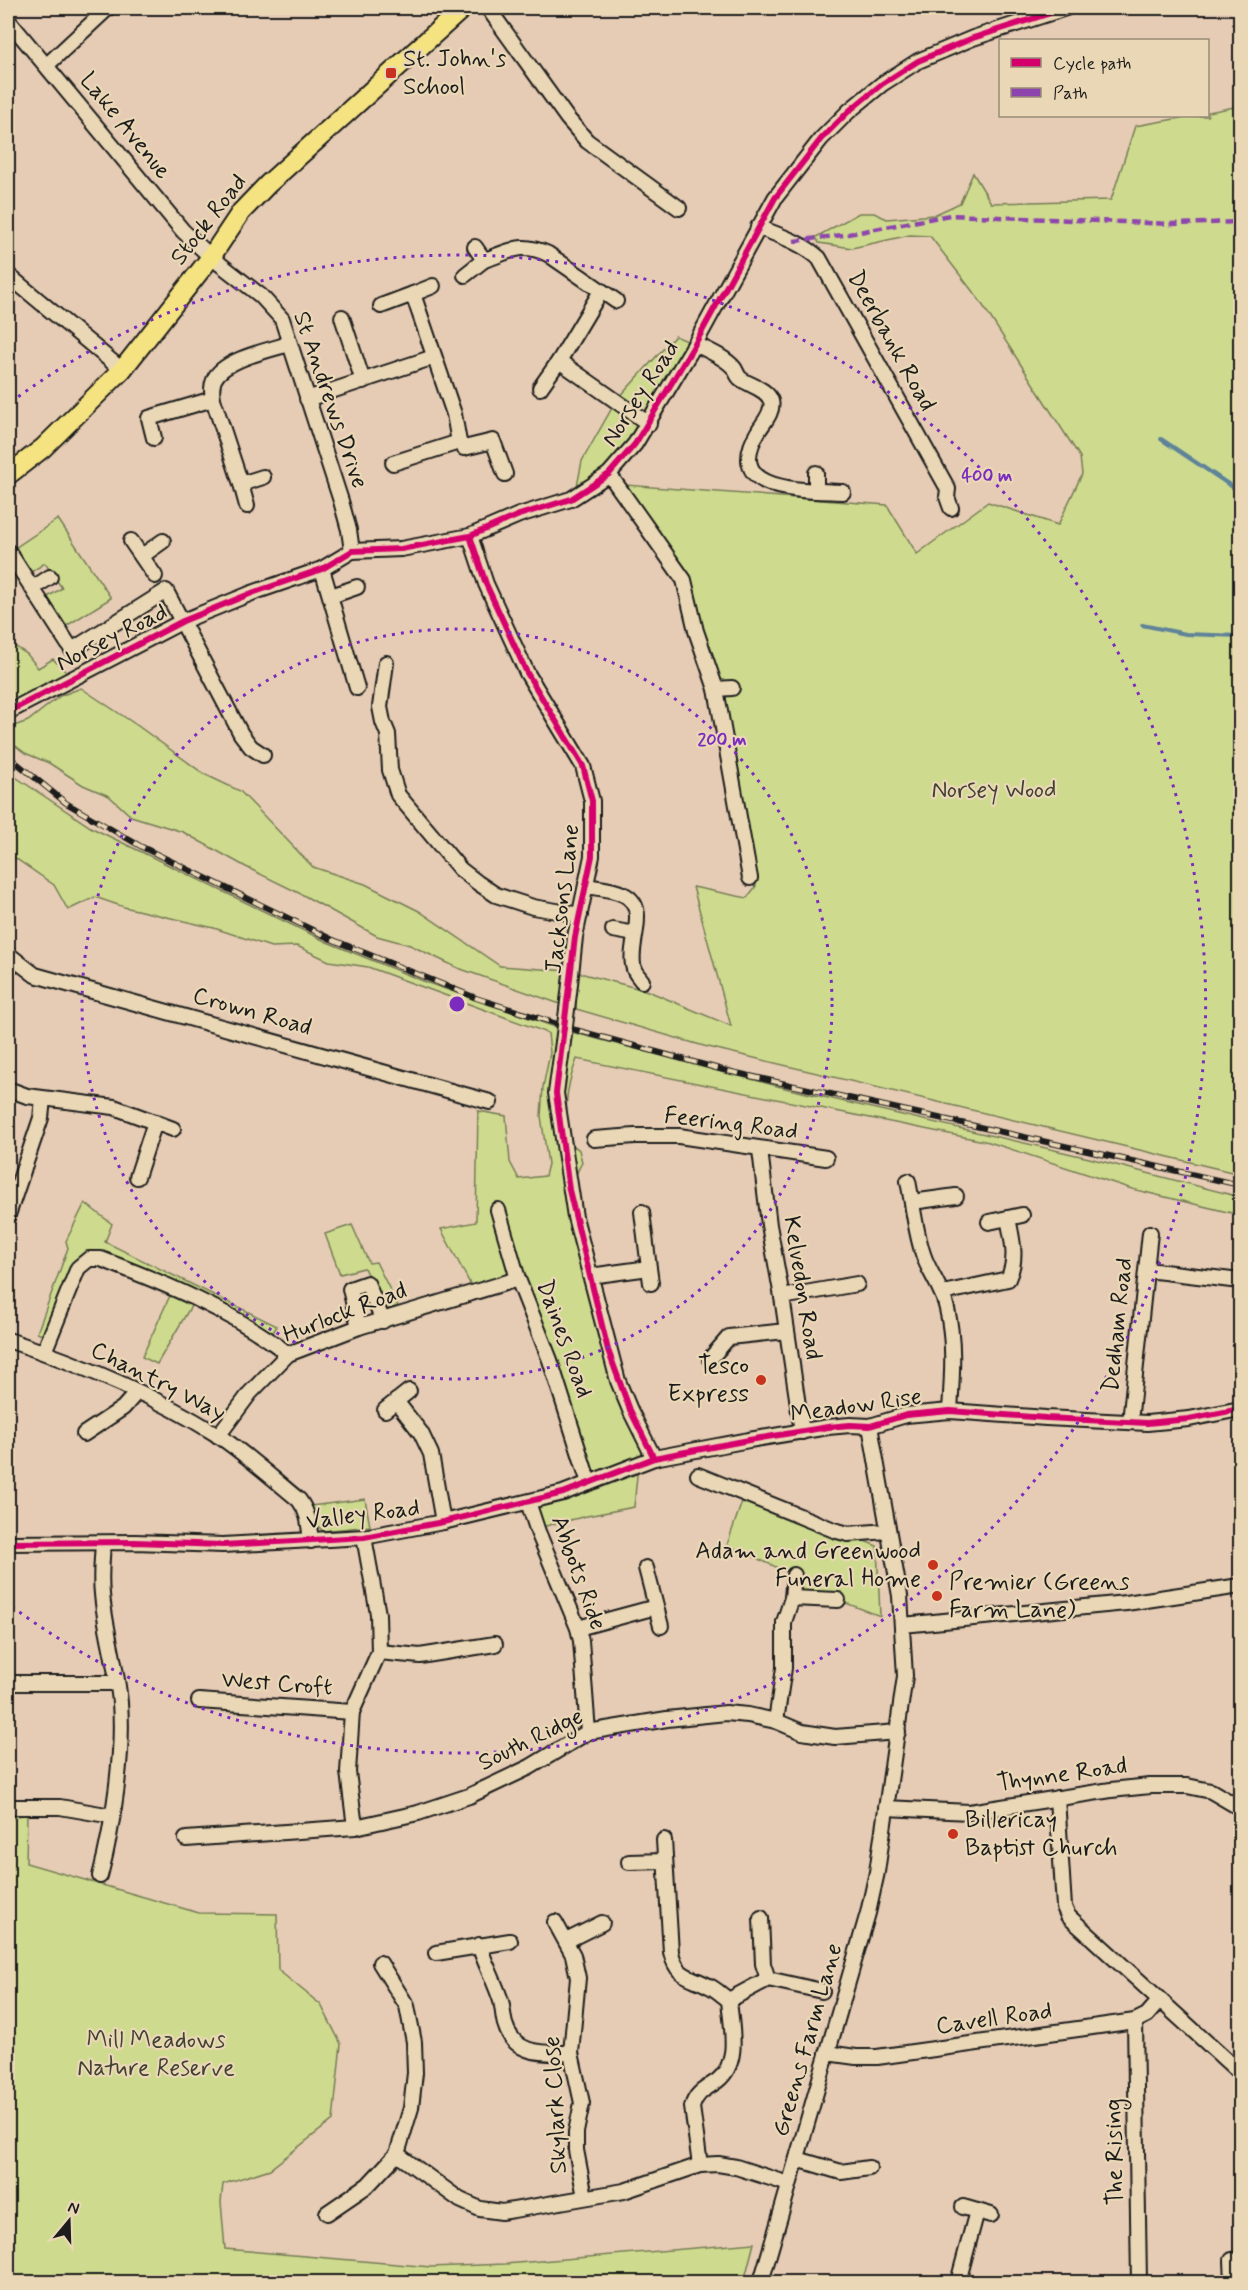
<svg xmlns="http://www.w3.org/2000/svg" width="1248" height="2290" font-family="Mynerve,sans-serif">
<style>
.green{fill:#cedb8e;stroke:#757c55;stroke-width:1.5}
.lines{fill:none;stroke-linecap:round;stroke-linejoin:round}
.stream{stroke:#5f8399;stroke-width:4}
.minor-casing{stroke:#1c1c1c;stroke-width:18}
.major-casing{stroke:#1c1c1c;stroke-width:22}
.minor{stroke:#ead7b5;stroke-width:14}
.major{stroke:#f5e382;stroke-width:18}
.rail-casing{stroke:#1c1c1c;stroke-width:6}
.rail{stroke:#ead7b5;stroke-width:4;stroke-dasharray:11;stroke-linecap:butt}
.minor-bridge-casing{stroke:#1c1c1c;stroke-width:18;stroke-linecap:butt}
.minor-bridge{stroke:#ead7b5;stroke-width:14}
.quiet{stroke:#8e44ad;stroke-width:4.5;stroke-dasharray:9 4.5;stroke-linecap:butt}
.cycleway-casing{stroke:#ead7b5;stroke-width:10}
.cycleway{stroke:#d6006c;stroke-width:6}
.ring{fill:none;stroke:#7b2cbf;stroke-width:3;stroke-dasharray:3 6}
.poi-dot{fill:#c8321e;stroke:#ead7b5;stroke-width:2}
.labels{text-anchor:middle;dominant-baseline:central;stroke-width:4.5;stroke-linejoin:round;paint-order:stroke}
.poi-label{font-size:24px;fill:#1c1c1c;stroke:#ead7b5;text-anchor:start}
.street-label{font-size:24px;fill:#1c1c1c;stroke:#ead7b5}
.park-label{font-size:24px;fill:#404233;stroke:#ead7b5}
.centre{fill:#7b2cbf;stroke:#ead7b5;stroke-width:3}
.ring-label{font-size:18px;text-anchor:middle;font-weight:bold;fill:#7b2cbf;stroke:#ead7b5;stroke-width:4.5;stroke-linejoin:round;paint-order:stroke}
</style>
<rect width="100%" height="100%" fill="#e6ccb4"/>
<filter id="ink" filterUnits="userSpaceOnUse"><feTurbulence type="fractalNoise" baseFrequency=".0167" numOctaves="2"/><feDisplacementMap in="SourceGraphic" scale="12" xChannelSelector="R" yChannelSelector="G"/><feConvolveMatrix kernelMatrix="1 2 1 2 8 2 1 2 1" color-interpolation-filters="sRGB"/></filter>
<g filter="url(#ink)">
<g class="green">
<polygon points="1240,106 1240,1174 704,1046 576,1009 576,972 648,991 731,1026 693,887 747,898 756,886 748,829 725,720 679,564 626,485 887,505 917,554 988,502 1058,525 1082,474 1080,457 980,301 930,236 910,235 852,248 819,243 816,237 859,213 874,213 887,219 934,215 960,203 973,173 991,203 1111,200 1135,126 1192,116 1208,116 1208,112"/>
<polygon points="675,336 695,344 635,444 575,497 582,461 616,401"/>
<polygon points="58,519 111,598 60,630 41,601 62,588 45,563 25,576 9,552"/>
<polygon points="8,642 27,654 38,668 53,659 67,673 8,704"/>
<polygon points="81,688 138,726 204,774 240,791 313,867 365,884 419,911 500,966 567,971 560,1004 458,968 410,945 377,936 303,895 246,867 183,832 131,816 109,796 83,785 49,763 25,753 8,740 8,728 28,721 60,696"/>
<path d="M8 772 92 828 327 942 428 983 558 1028 555 1054 567 1031 789 1089 1089 1158 1240 1197V1215L1132 1189 989 1142 577 1059C565 1090 563 1112 572 1144L579 1150 582 1162 575 1177 580 1203 577 1224 608 1350 654 1458 638 1465 634 1507 587 1516 537 1528 528 1502 589 1483 518 1279 474 1291 441 1229 476 1222 478 1111 506 1116 510 1162 519 1179 545 1176 548 1164 541 1116 543 1087 550 1053 548 1033 368 967 329 961 297 946 271 947 214 928 124 907 95 897 68 910 54 885 8 853Z"/>
<polygon points="85,1203 112,1224 105,1242 277,1326 269,1339 195,1299 157,1364 142,1357 173,1289 89,1259 49,1337 37,1333 68,1248 66,1241"/>
<polygon points="352,1225 369,1263 376,1262 398,1306 384,1310 364,1268 340,1274 325,1234"/>
<polygon points="745,1493 877,1546 880,1616 838,1600 792,1598 794,1575 727,1545"/>
<polygon points="365,1499 370,1526 323,1531 314,1522 311,1506"/>
<polygon points="27,1815 26,1863 199,1913 277,1914 278,1970 321,2005 341,2044 333,2120 270,2169 223,2184 221,2202 225,2249 431,2267 505,2264 754,2243 744,2282 8,2282 8,1832 10,1831 10,1823 14,1816"/>
</g>
<g class="lines">
<g class="stream">
<polyline points="1161,439 1240,492"/>
<polyline points="1142,625 1186,634 1240,636"/>
</g>
<defs>
<g id="minor">
<polyline points="488,8 567,118 587,141 679,208"/>
<polyline points="8,20 183,231 211,257 261,296 282,319 341,501 349,530 352,551"/>
<polyline points="47,65 108,8"/>
<path d="M758 227C780 236 801 242 819 258L948 489 947 497 951 508"/>
<path d="M475 247 484 260C511 252 519 241 548 254L616 301"/>
<polyline points="8,275 122,370"/>
<polyline points="465,275 484,260"/>
<polyline points="601,291 559,361 649,424"/>
<polyline points="413,294 433,286"/>
<polyline points="381,306 413,294 454,414 459,442 464,448 493,441 505,474"/>
<polyline points="342,317 363,381"/>
<path d="M695 344C707 350 725 357 734 368 737 372 737 376 741 379 751 386 767 389 771 401 774 411 764 422 759 430 720 494 805 490 843 492"/>
<polyline points="540,388 559,361"/>
<polyline points="307,399 434,357"/>
<polyline points="154,438 149,418 213,399"/>
<polyline points="393,463 459,442"/>
<polyline points="609,474 684,580 696,631 716,689 750,878"/>
<path d="M263 477 241 484 213 399C212 392 211 387 214 380 222 360 269 350 289 344"/>
<polyline points="241,484 247,506"/>
<polyline points="816,491 816,473"/>
<polyline points="470,536 486,584 527,673 583,766 592,801 592,856 575,937 569,993"/>
<polyline points="131,541 155,576"/>
<polyline points="9,552 72,650 166,591 241,734 251,747 263,755"/>
<polyline points="142,556 163,541"/>
<polyline points="322,569 357,688"/>
<polyline points="33,588 50,577"/>
<polyline points="331,596 357,587"/>
<polyline points="386,663 380,707 383,722 388,734 390,770 398,795 460,869 478,883 496,895 533,907 580,915"/>
<polyline points="716,689 732,688"/>
<polyline points="8,712 183,621 252,593 322,569 352,551 401,549 470,536 519,515 571,499 591,486 609,474 635,444 695,344 775,198 821,139 849,111 882,84 918,61 973,38 1066,8"/>
<path d="M586 886C597 888 612 889 623 894 652 908 626 945 634 969 635 973 639 977 642 981"/>
<polyline points="613,930 635,934"/>
<polyline points="8,954 35,975 490,1102"/>
<polyline points="563,1042 556,1093 575,1217 618,1381 630,1410 654,1458"/>
<polyline points="8,1089 27,1096 114,1107 173,1129"/>
<polyline points="594,1139 635,1136 679,1136 826,1158"/>
<polyline points="760,1150 769,1225 782,1297 802,1432"/>
<polyline points="137,1177 155,1122"/>
<path d="M908 1181C913 1205 915 1230 923 1254 929 1273 943 1289 947 1309 955 1343 952 1377 950 1411"/>
<polyline points="912,1202 956,1196"/>
<polyline points="498,1210 518,1279 550,1360 589,1483"/>
<polyline points="8,1215 41,1118 43,1099"/>
<polyline points="989,1222 1022,1215"/>
<polyline points="649,1268 651,1283"/>
<polyline points="1147,1270 1240,1281"/>
<polyline points="590,1276 649,1268 642,1212"/>
<path d="M943 1293 1008 1279C1018 1258 1012 1239 1008 1218"/>
<polyline points="782,1297 857,1284"/>
<polyline points="359,1327 350,1289 367,1283 383,1321"/>
<path d="M8 1340C80 1364 152 1394 216 1434 245 1453 272 1478 299 1500 309 1513 309 1526 311 1541"/>
<path d="M44 1352 78 1268 89 1259H101C164 1283 235 1312 288 1354"/>
<polyline points="710,1359 729,1337 786,1331"/>
<polyline points="396,1401 421,1433 431,1454 443,1522"/>
<polyline points="385,1410 409,1391"/>
<polyline points="1130,1422 1150,1233"/>
<polyline points="84,1434 123,1408 137,1392"/>
<polyline points="218,1436 250,1393 288,1354 359,1327 518,1279"/>
<polyline points="698,1475 834,1530 848,1534 888,1531"/>
<polyline points="528,1502 538,1532 578,1628 581,1641 588,1732"/>
<polyline points="8,1543 135,1542 223,1545 364,1537 443,1522 563,1493 654,1458 749,1440 828,1427 850,1425 870,1426 906,1415 950,1411 1046,1418 1147,1423 1189,1419 1240,1409"/>
<polyline points="646,1568 661,1626"/>
<polyline points="792,1598 794,1575"/>
<polyline points="903,1625 1126,1603 1240,1586"/>
<polyline points="578,1628 656,1607"/>
<polyline points="379,1652 420,1656 495,1644"/>
<polyline points="8,1683 117,1683"/>
<polyline points="199,1701 352,1712"/>
<polyline points="776,1721 784,1668 784,1622 792,1598 838,1600"/>
<polyline points="1057,1798 1064,1907 1068,1916 1240,2073"/>
<polyline points="8,1807 60,1807 112,1816"/>
<polyline points="886,1808 969,1812 1111,1790 1150,1786 1187,1786 1211,1791 1240,1808"/>
<polyline points="355,1827 348,1772 352,1712 379,1652 378,1614 364,1537"/>
<polyline points="186,1839 355,1827 418,1813 469,1796 530,1767 588,1732 667,1719 726,1713 748,1715 776,1721 802,1732 835,1737 898,1732"/>
<path d="M664 1840 671 1952C677 1978 688 1975 709 1986 716 1989 723 1996 729 2000 731 2026 741 2063 717 2081 706 2089 696 2092 692 2107L700 2165"/>
<polyline points="629,1862 665,1861"/>
<path d="M100 1876C113 1827 124 1753 120 1703 117 1666 105 1630 102 1594 100 1577 102 1560 103 1543"/>
<polyline points="761,1918 763,1964 768,1979"/>
<polyline points="555,1922 573,1955 578,1978 571,2053 582,2103 576,2132 576,2150 585,2197"/>
<polyline points="566,1941 602,1923"/>
<path d="M479 1945C485 1964 495 1982 501 2001 503 2009 503 2017 505 2024 514 2056 544 2053 571 2053"/>
<polyline points="436,1953 510,1941"/>
<polyline points="729,2000 768,1979 822,1991"/>
<polyline points="1135,2021 1139,2282"/>
<polyline points="827,2053 856,2057 877,2057 1135,2021 1147,2015 1160,2000"/>
<polyline points="397,2154 460,2200 480,2209 502,2212 624,2191 700,2165 718,2164 736,2167 789,2184"/>
<polyline points="797,2159 841,2172 869,2168"/>
<polyline points="963,2207 991,2215"/>
<polyline points="327,2213 368,2185 397,2154 411,2108 415,2073 414,2042 407,2006 380,1963"/>
<polyline points="1232,2260 1233,2282"/>
<polyline points="761,2282 868,1913 877,1872 905,1676 900,1596 870,1426"/>
<polyline points="958,2282 977,2211"/>
</g>
<polyline id="major" points="8,475 43,448 122,370 211,257 241,212 268,184 463,8"/>
</defs>
<use href="#minor" class="minor-casing"/>
<use href="#major" class="major-casing"/>
<use href="#minor" class="minor"/>
<use href="#major" class="major"/>
<defs>
<polyline id="rail" points="8,756 66,803 142,847 331,939 476,998 576,1030 723,1070 1240,1185"/>
</defs>
<use href="#rail" class="rail-casing"/>
<use href="#rail" class="rail"/>
<defs>
<polyline id="minor-bridge" points="563,1042 569,993"/>
</defs>
<use href="#minor-bridge" class="minor-bridge-casing"/>
<use href="#minor-bridge" class="minor-bridge"/>
<polyline class="quiet" points="794,241 843,235 950,215 1172,224 1240,222"/>
<defs>
<g id="cycleway">
<polyline points="470,536 486,584 527,673 583,766 592,801 592,856 575,937 556,1093 569,1190 608,1350 630,1410 654,1458"/>
<polyline points="8,712 183,621 252,593 322,569 352,551 401,549 470,536 519,515 571,499 591,486 609,474 635,444 695,344 775,198 821,139 849,111 882,84 918,61 973,38 1066,8"/>
<polyline points="8,1543 135,1542 223,1545 364,1537 443,1522 563,1493 654,1458 749,1440 828,1427 850,1425 870,1426 906,1415 950,1411 1046,1418 1147,1423 1189,1419 1240,1409"/>
</g>
</defs>
<use href="#cycleway" class="cycleway-casing"/>
<use href="#cycleway" class="cycleway"/>
</g>
</g>
<g class="ring">
<circle cx="457" cy="1004" r="375"/>
<path d="M11 402A749 749 0 1 1 11 1606"/>
</g>
<g class="poi-dot">
<rect x="385" y="67" width="12" height="12" rx="3"/>
<circle cx="761" cy="1380" r="6"/>
<circle cx="933" cy="1565" r="6"/>
<circle cx="937" cy="1596" r="6"/>
<circle cx="953" cy="1834" r="6"/>
</g>
<g class="labels">
<g class="poi-label">
<text x="403" y="59">St. John's<tspan x="403" dy="28">School</tspan></text>
<text x="749" y="1366" text-anchor="end">Tesco<tspan x="749" dy="28">Express</tspan></text>
<text x="921" y="1551" text-anchor="end">Adam and Greenwood<tspan x="921" dy="28">Funeral Home</tspan></text>
<text x="949" y="1582">Premier (Greens<tspan x="949" dy="28">Farm Lane)</tspan></text>
<text x="965" y="1820">Billericay<tspan x="965" dy="28">Baptist Church</tspan></text>
</g>
<g class="street-label">
<text transform="translate(125 126) rotate(51)">Lake Avenue</text>
<text transform="translate(209 220) rotate(-52)">Stock Road</text>
<text transform="translate(891 341) rotate(61)">Deerbank Road</text>
<text transform="translate(641 394) rotate(-57)">Norsey Road</text>
<text transform="translate(330 400) rotate(71)">St Andrews Drive</text>
<text transform="translate(112 638) rotate(-27)">Norsey Road</text>
<text transform="translate(563 899) rotate(-83)">Jacksons Lane</text>
<text transform="translate(252 1012) rotate(16)">Crown Road</text>
<text transform="translate(731 1124) rotate(7)">Feering Road</text>
<text transform="translate(802 1288) rotate(81)">Kelvedon Road</text>
<text transform="translate(345 1313) rotate(-21)">Hurlock Road</text>
<text transform="translate(1118 1325) rotate(-84)">Dedham Road</text>
<text transform="translate(564 1339) rotate(70)">Daines Road</text>
<text transform="translate(158 1382) rotate(27)">Chantry Way</text>
<text transform="translate(856 1406) rotate(-8)">Meadow Rise</text>
<text transform="translate(363 1515) rotate(-7)">Valley Road</text>
<text transform="translate(578 1573) rotate(70)">Abbots Ride</text>
<text transform="translate(277 1684) rotate(4)">West Croft</text>
<text transform="translate(531 1740) rotate(-26)">South Ridge</text>
<text transform="translate(1062 1775) rotate(-8)">Thynne Road</text>
<text transform="translate(994 2019) rotate(-8)">Cavell Road</text>
<text transform="translate(808 2040) rotate(-74)">Greens Farm Lane</text>
<text transform="translate(556 2105) rotate(-93)">Skylark Close</text>
<text transform="translate(1115 2152) rotate(-91)">The Rising</text>
</g>
<g class="park-label">
<text x="994" y="790">Norsey Wood</text>
<text x="156" y="2040">Mill Meadows<tspan x="156" dy="28">Nature Reserve</tspan></text>
</g>
</g>
<circle cx="457" cy="1004" r="9" class="centre"/>
<g class="ring-label">
<text x="987" y="481">400 m</text>
<text x="722" y="745">200 m</text>
</g>
<rect width="1248" height="2290" fill="none" stroke="#ead7b5" stroke-width="30"/>
<rect x="15" y="15" width="1218" height="2260" fill="none" stroke="#1c1c1c" stroke-width="2" filter="url(#ink)"/>
<rect x="999" y="39" width="210" height="78" fill="#ead7b5" stroke="#988c78" stroke-width="1.5"/>
<rect x="1011" y="58" width="30" height="9" fill="#d6006c" stroke="#988c78" stroke-width="1.5"/>
<text x="1053" y="69" font-size="18" fill="#1c1c1c">Cycle path</text>
<rect x="1011" y="88" width="30" height="9" fill="#8e44ad" stroke="#988c78" stroke-width="1.5"/>
<text x="1053" y="99" font-size="18" fill="#1c1c1c">Path</text>
<g transform="translate(69 2221) rotate(19)" stroke="#ead7b5" stroke-width="4.5" paint-order="stroke">
<path d="M0-4.5L10 22L0 15L-10 22Z" fill="#1c1c1c"/>
<text y="-9" font-size="16" font-weight="bold" text-anchor="middle" fill="#1c1c1c">N</text>
</g>
</svg>
